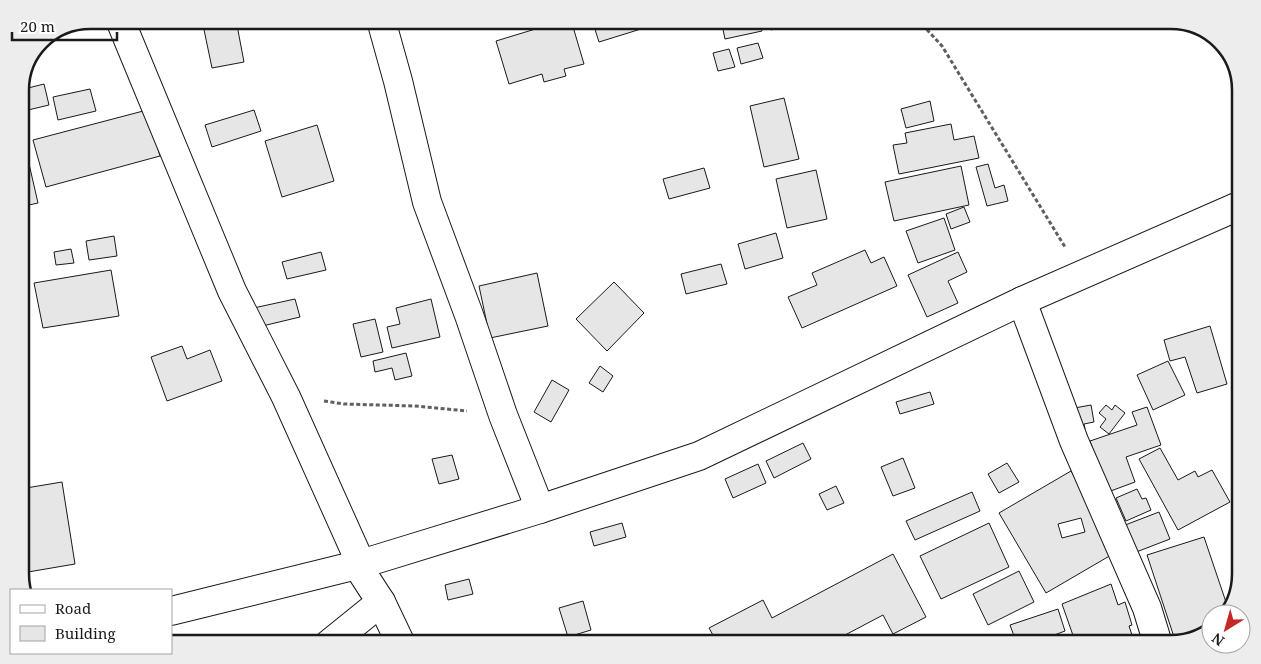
<svg xmlns="http://www.w3.org/2000/svg" width="1261" height="664" font-family="'Noto Serif',serif">
<style>
.building{fill:#e6e6e6;stroke:#1a1a1a;fill-rule:evenodd}
.lines{fill:none;stroke-linecap:round;stroke-linejoin:round}
.minor-casing{stroke:#1a1a1a;stroke-width:30}
.major-casing{stroke:#1a1a1a;stroke-width:30}
.path{stroke:#5f5f5f;stroke-width:3;stroke-dasharray:4 2.5;stroke-linecap:butt}
.minor{stroke:#fff;stroke-width:28}
.major{stroke:#fff;stroke-width:28}
.rim{fill:none;stroke:#1a1a1a;stroke-width:2.5}
</style>
<rect width="100%" height="100%" fill="#fff"/>
<g class="building">
<polygon points="202,20 236,20 244,62 212,68"/>
<polygon points="565,20 571,20 584,64 564,69 566,76 544,82 542,74 509,84 496,41"/>
<polygon points="592,20 670,20 599,42"/>
<polygon points="721,20 760,20 762,31 725,39"/>
<polygon points="768,20 804,20 771,30"/>
<polygon points="758,43 763,58 741,64 737,48"/>
<polygon points="729,49 735,67 718,71 713,53"/>
<polygon points="44,84 49,105 24,111 20,90"/>
<polygon points="90,89 96,111 58,120 53,97"/>
<polygon points="784,98 799,159 764,167 750,106"/>
<polygon points="930,101 934,121 906,128 901,109"/>
<polygon points="147,110 160,156 46,187 33,140"/>
<polygon points="254,110 261,131 212,147 205,125"/>
<polygon points="951,124 954,140 974,136 979,158 899,174 893,145 907,143 905,133"/>
<polygon points="317,125 334,181 282,197 265,141"/>
<polygon points="27,155 38,203 20,207 20,157"/>
<polygon points="988,164 995,188 1004,185 1008,201 987,206 976,167"/>
<polygon points="961,166 969,205 894,221 885,182"/>
<polygon points="704,168 710,188 669,199 663,179"/>
<polygon points="816,170 827,219 787,228 776,179"/>
<polygon points="964,207 970,222 951,229 946,214"/>
<polygon points="944,218 955,250 918,263 906,231"/>
<polygon points="776,233 783,258 745,269 738,244"/>
<polygon points="114,236 117,256 89,260 86,241"/>
<polygon points="71,249 74,263 56,265 54,252"/>
<polygon points="865,250 871,263 884,257 897,286 802,328 788,297 817,285 812,273"/>
<polygon points="321,252 326,270 287,279 282,262"/>
<polygon points="958,252 967,272 948,281 958,303 927,317 908,275"/>
<polygon points="721,264 727,284 686,294 681,274"/>
<polygon points="111,270 119,316 43,328 34,283"/>
<polygon points="537,273 548,326 490,338 479,286"/>
<polygon points="614,282 644,313 607,351 576,319"/>
<polygon points="295,299 300,317 254,328 249,309"/>
<polygon points="431,299 440,337 392,348 387,327 400,324 396,308"/>
<polygon points="1241,310 1241,329 1233,313"/>
<polygon points="375,319 383,352 361,357 353,324"/>
<polygon points="1210,326 1227,384 1197,393 1185,357 1170,361 1164,340"/>
<polygon points="182,346 187,359 210,350 222,381 167,401 151,357"/>
<polygon points="406,353 412,376 395,380 392,368 375,372 373,361"/>
<polygon points="1168,361 1185,395 1153,410 1137,375"/>
<polygon points="600,366 613,376 603,392 589,383"/>
<polygon points="552,380 569,390 551,422 534,412"/>
<polygon points="930,392 934,404 900,414 896,402"/>
<polygon points="1091,405 1094,422 1084,424 1085,429 1073,432 1069,409"/>
<polygon points="1106,405 1112,410 1115,405 1125,413 1109,434 1100,427 1106,419 1099,413"/>
<polygon points="1147,407 1161,445 1126,457 1135,482 1108,492 1090,441 1137,425 1132,412"/>
<polygon points="803,443 811,459 774,478 766,461"/>
<polygon points="1160,448 1178,480 1195,471 1198,477 1212,470 1230,502 1178,530 1139,459"/>
<polygon points="452,455 459,479 439,484 432,459"/>
<polygon points="903,458 915,488 893,496 881,467"/>
<polygon points="1007,463 1019,482 999,493 988,474"/>
<polygon points="758,464 766,483 733,498 725,479"/>
<path d="M1071 471 1118 551 1046 593 999 513ZM1081 518 1085 532 1062 538 1058 524Z"/>
<polygon points="62,482 75,564 28,572 25,552 20,552 20,489"/>
<polygon points="836,486 844,503 827,510 819,494"/>
<polygon points="1137,489 1142,499 1146,498 1151,510 1126,521 1116,498"/>
<polygon points="972,492 980,511 915,540 906,521"/>
<polygon points="1159,512 1170,539 1131,554 1120,527"/>
<polygon points="622,523 626,537 594,546 590,532"/>
<polygon points="989,523 1009,567 941,599 920,556"/>
<polygon points="1204,537 1229,611 1226,614 1211,614 1211,630 1207,635 1176,643 1147,555"/>
<polygon points="893,554 926,617 893,634 883,615 828,644 718,644 709,628 763,600 772,618"/>
<polygon points="1019,571 1034,602 988,625 973,594"/>
<polygon points="469,579 473,594 448,600 445,585"/>
<polygon points="1111,584 1118,605 1125,602 1132,625 1129,626 1135,644 1076,644 1062,604"/>
<polygon points="583,601 591,630 568,637 559,608"/>
<polygon points="1058,609 1065,631 1049,637 1050,641 1041,644 1017,644 1010,625"/>
<polygon points="210,641 210,644 173,644 173,643"/>
</g>
<g class="lines">
<defs>
<g id="minor">
<polyline points="120,20 232,291 286,397 361,564"/>
<polyline points="381,20 398,81 427,202 469,315 503,415 540,509"/>
<polyline points="1022,301 1074,441 1147,608 1158,644"/>
<polyline points="357,565 381,602 401,644"/>
<polyline points="329,644 381,602"/>
</g>
<polyline id="major" points="171,611 361,564 540,509 699,456 1022,301 1241,205"/>
</defs>
<use href="#minor" class="minor-casing"/>
<use href="#major" class="major-casing"/>
<g class="path">
<polyline points="918,20 942,46 1065,247"/>
<polyline points="324,401 344,404 415,406 467,411"/>
</g>
<use href="#minor" class="minor"/>
<use href="#major" class="major"/>
</g>
<path d="M0 0H1261V664H0ZM90 29H1171A61 61 0 0 1 1232 90V574A61 61 0 0 1 1171 635H90A61 61 0 0 1 29 574V90A61 61 0 0 1 90 29Z" fill="#ededed" fill-rule="evenodd"/>
<path class="rim" d="M90 29H1171A61 61 0 0 1 1232 90V574A61 61 0 0 1 1171 635H90A61 61 0 0 1 29 574V90A61 61 0 0 1 90 29Z"/>
<rect x="10" y="589" width="162" height="65" fill="#ffffff" stroke="#a3a3a3"/>
<rect x="20" y="605" width="25" height="8" fill="#ffffff" stroke="#a3a3a3"/>
<text x="55" y="614" font-size="15" fill="#1a1a1a">Road</text>
<rect x="20" y="626" width="25" height="15" fill="#e6e6e6" stroke="#a3a3a3"/>
<text x="55" y="639" font-size="15" fill="#1a1a1a">Building</text>
<g transform="translate(1226 629) rotate(217)"><circle r="24" fill="#ffffff" stroke="#a3a3a3"/>
<path d="M0-4L9 19L0 12L-9 19Z" fill="#c62828"/>
<text y="-8" font-size="14" font-weight="bold" text-anchor="middle" fill="#1a1a1a">N</text>
</g>
<path d="M12 32v8h105v-8" fill="none" stroke="#1a1a1a" stroke-width="2.5"/>
<text x="20" y="32" font-size="15" fill="#1a1a1a" stroke="#ffffff" stroke-width="4" paint-order="stroke">20 m</text>
</svg>
